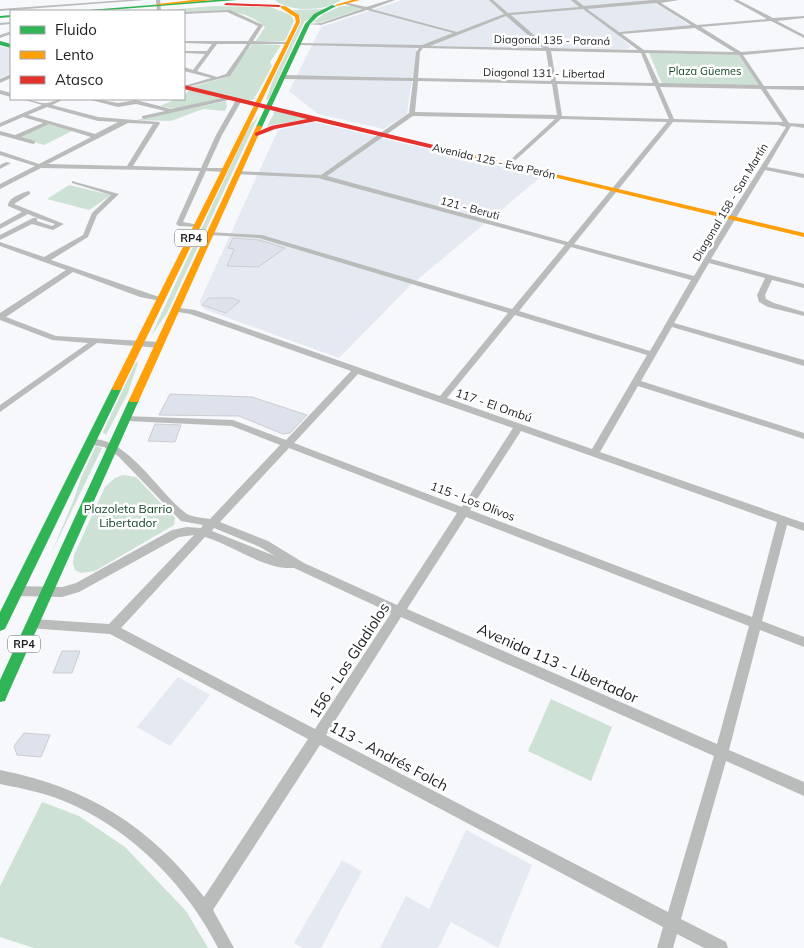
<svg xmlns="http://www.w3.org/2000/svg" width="804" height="948" font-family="Mulish,sans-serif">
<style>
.built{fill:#e5e9f2}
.green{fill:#cde1d4}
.building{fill:#dee2ec;stroke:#cbcdd0}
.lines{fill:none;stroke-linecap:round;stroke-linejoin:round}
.street{fill:#babcbb;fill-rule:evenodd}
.fast{fill:#30b455;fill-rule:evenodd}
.slow{fill:#ff9f0a;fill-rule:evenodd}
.jam{fill:#e5322d;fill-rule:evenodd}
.labels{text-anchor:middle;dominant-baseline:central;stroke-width:5;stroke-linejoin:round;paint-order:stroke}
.far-street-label{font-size:11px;fill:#1e1f22;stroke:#fff}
.far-park-label{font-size:11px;fill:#104522;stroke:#fff}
.shield{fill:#fff;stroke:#626264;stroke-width:1}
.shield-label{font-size:11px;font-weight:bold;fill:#1e1f22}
.street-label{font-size:12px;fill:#1e1f22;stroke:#fff}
.park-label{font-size:12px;fill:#104522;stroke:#fff}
.near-street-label{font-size:15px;fill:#1e1f22;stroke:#fff}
</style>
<rect width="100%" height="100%" fill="#f6f8fc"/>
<g class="built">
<polygon points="402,0 661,0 653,1 689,25 615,32 631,47 625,49 417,46 407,114 384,129 318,114 289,91 321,27"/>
<polygon points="0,46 11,49 11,73 0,78"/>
<polygon points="314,122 542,176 411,285 339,358 206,310 201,306 200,301 278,130"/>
<polygon points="178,677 210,695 170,746 137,727"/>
<polygon points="466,830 532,865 498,948 451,922 438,948 380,948 406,896 429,909"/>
<polygon points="342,860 362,871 321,948 303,948 294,943"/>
</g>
<g class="green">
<path d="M341 0C326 11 290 13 275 0Z"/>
<path d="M213 6 270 7 291 15 294 21 285 41H256L265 27C239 3 210 16 182 11 177 10 171 12 167 10Z"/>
<polygon points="341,6 351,6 361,9 319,23 313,22 324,14"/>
<polygon points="326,9 304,22 269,99 266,100 273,80 301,22 300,16 292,10"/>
<polygon points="252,44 281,45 270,62 272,66 254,99 248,101 191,87 227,77"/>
<polygon points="649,53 739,55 762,88 663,86"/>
<polygon points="190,90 221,98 175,109 160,106 176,99 184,99 184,95"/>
<polygon points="226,101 227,106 225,111 203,109 171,121 136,120"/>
<polygon points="278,111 306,118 306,119 267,126 274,114 273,112"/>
<polygon points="259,115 167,313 151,336 249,127"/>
<polygon points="47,123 74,130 44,145 16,137"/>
<polygon points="69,185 111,195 89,210 47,199"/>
<polygon points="136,362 138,363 128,393 106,435 103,432"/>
<polygon points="96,446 102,448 50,556 73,502 81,478"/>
<polygon points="123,475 136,477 175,518 174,525 95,571 81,573 75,570 73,563 74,555 105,487 115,478"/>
<polygon points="551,699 612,727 591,781 528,751"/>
<polygon points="42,802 79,816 125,847 186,911 208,948 34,948 0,937 0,886"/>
</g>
<g class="building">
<polygon points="233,238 259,240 285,248 258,267 227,266 234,249 228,248"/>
<polygon points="209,298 232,298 240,301 226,313 202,305"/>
<polygon points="170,394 252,397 307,415 290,433 283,434 239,416 159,415"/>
<polygon points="155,424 181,425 175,442 148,441"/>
<polygon points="62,651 80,651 72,673 53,673"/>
<polygon points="24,733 50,735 41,757 17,755 14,746"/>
</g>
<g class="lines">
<g class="street">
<polygon points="125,0 145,0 0,11 0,9"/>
<polygon points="156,0 160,0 161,11 157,11"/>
<path d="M389 0H395L371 9 457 32 504 14 489 0H493L508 13 579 7 571 0H576L584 6 652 0H679L661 3 697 25 767 19 733 0H738L773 18 804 16V18L777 21 804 35V38L771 21 701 27 741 52 804 47V49L743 55 764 86H804V90L766 89 789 123 804 124V128L791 126 767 167 804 174V178L765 170 711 259 804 284V288L772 280 765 295 766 299 774 303 804 312V316L768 307 759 302 757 295 765 278 709 263 674 323 804 360V366L672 327 641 381 804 433V439L638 386 600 452 804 523V531L787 525 762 621 804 637V647L760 630 729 750 804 782V796L726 761 681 919 726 942 728 948H704L677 934 673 948H657L663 927 320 745 213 910 234 948H218C188 888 135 833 73 805 50 794 25 789 0 784V770C87 787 150 826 204 897L308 739 110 634 29 628 27 624 29 620 33 619 109 624 194 535 179 537 79 592 62 597 16 596 12 594 10 591 12 588 16 586 62 587 76 583 172 530 187 527 201 528 203 525 181 521 118 456 104 447 87 444 85 442 87 440C124 431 160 495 187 514 193 517 203 518 210 519L280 445 232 426 127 421 122 418 124 416 233 420 286 440 351 371 190 314 172 311V307L195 310 440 396 508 313 259 238 210 235 208 234V232L262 235 512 309 565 245 318 178 235 174V172L237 171 321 175 409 113 413 81 284 79 281 77 284 75 413 78 416 52 419 48 298 45 296 44 298 43 422 45 453 33 367 10 321 25 306 24 321 23 362 9 344 4V2L366 7ZM656 3 691 25 619 32 587 9ZM583 9 638 50 549 48 511 15ZM506 16 543 48 430 46ZM695 28 734 52 644 50 622 34ZM423 48 546 51 551 81 418 78 420 52ZM551 51 641 53 653 83 556 81ZM645 53 739 55 759 85 659 83ZM418 81 552 84 557 115 415 112ZM557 84 655 86 669 119 562 116ZM660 87 761 89 783 122 674 119ZM413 116 555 119 507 163 506 164 509 166 561 119 667 122 568 242 327 176ZM673 122 778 125 786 127 729 217 694 276 574 244ZM571 247 691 280 650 351 519 311ZM515 315 647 355 592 449 447 398ZM358 374 513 428 462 507 294 443ZM521 431 777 522 752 617 470 510ZM289 448 457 513 397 605 304 563 268 541 220 522ZM466 517 749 626 717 744 407 609ZM214 528 260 547 275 556 212 531ZM205 537C233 545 264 570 294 568L391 613 315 729 121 628ZM401 617 714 756 668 912 326 735Z"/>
<path d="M230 10 263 25 253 41 287 42 289 43 287 44H251L230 76 184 88V86L211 78 184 71V67L193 70 205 54 184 53V51H207L212 44 184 43V41H248L258 26 227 12 184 14V12ZM217 44H247L226 74 217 77 197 71Z"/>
<polygon points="11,22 11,24 0,25 0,23"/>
<polygon points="9,32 11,32 11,34 0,38 0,35"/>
<polygon points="9,75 11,75 11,78 0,83 0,79"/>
<polygon points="0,90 11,93 11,97 0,94"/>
<polygon points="231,96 234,98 233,99 144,119 142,118 142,116 165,111 136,104 118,107 87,99 96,99 118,103 136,100 171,109"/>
<path d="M239 98 242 100 222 135 207 168H224L227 170 224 172 206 171 183 222 199 225V227L179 226 176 224 200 171 41 168 0 189V184L35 166 0 155V151L39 164 91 137 49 124 21 137 35 141V143L33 144 0 135V131L15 135 43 123 23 117 0 127V123L42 105 22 99C30 99 40 104 47 103 53 102 57 99 64 99L52 105 98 117 159 122 160 123 133 166 201 168 216 135 236 100ZM47 107 98 121 118 122 95 134 28 115ZM128 123 153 124 127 166 48 164Z"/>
<polygon points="6,162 11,163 0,169 0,165"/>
<polygon points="72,181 119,194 97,215 88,237 51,260 165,299 161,301 140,297 73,272 6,317 56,336 160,342 164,345 160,348 97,343 0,412 0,405 88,343 52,340 0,320 0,313 66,270 0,246 0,242 44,257 83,235 92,213 111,195 72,183"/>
<path d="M28 191 30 192V194L14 204 64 224 53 230 32 224 0 240V235L33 218H37L28 214 0 229V224L22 212 8 206C8 198 20 194 28 191ZM37 218 55 224 52 226 37 221Z"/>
</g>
<g class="fast">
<polygon points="215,0 237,0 95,11 76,11"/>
<polygon points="332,5 336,6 318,16 310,24 262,127 257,128 256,127 305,24 314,14"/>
<polygon points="11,15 11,17 0,18 0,16"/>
<polygon points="0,41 11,44 11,48 0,45"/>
<polygon points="117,385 122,388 5,629 0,631 0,612 112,388"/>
<polygon points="134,397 139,400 7,696 5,701 0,702 0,680 129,400"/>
</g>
<g class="slow">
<polygon points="193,0 214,0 159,5 157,4"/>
<polygon points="352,0 360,0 337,6 335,5"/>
<polygon points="281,6 285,6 299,15 300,22 122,388 121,390 113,390 112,388 296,22 295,17 281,8"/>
<polygon points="259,125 262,127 139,400 138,402 130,402 129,400 256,127"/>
<polygon points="438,146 804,233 804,237 436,149 435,148"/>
</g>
<g class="jam">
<polygon points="226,3 279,5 281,6 279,7 224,5"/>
<polygon points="184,85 438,146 441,148 438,150 316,121 275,129 257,136 255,135 255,133 271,126 307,119 184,89"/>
</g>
</g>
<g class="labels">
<g class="far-street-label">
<text transform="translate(552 40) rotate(1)">Diagonal 135 - Paraná</text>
<text transform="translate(544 73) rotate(1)">Diagonal 131 - Libertad</text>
<text transform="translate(494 161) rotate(13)">Avenida 125 - Eva Perón</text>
<text transform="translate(730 202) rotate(-59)">Diagonal 158 - San Martín</text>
<text transform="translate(470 208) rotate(15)">121 - Beruti</text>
</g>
<g class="far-park-label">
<text x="705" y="71">Plaza Güemes</text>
</g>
<g class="shield">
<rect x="175" y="229.5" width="32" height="17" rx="4"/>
<rect x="8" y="635.5" width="32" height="17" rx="4"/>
</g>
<g class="shield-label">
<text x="191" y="238">RP4</text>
<text x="24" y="644">RP4</text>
</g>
<g class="street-label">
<text transform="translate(494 405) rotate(19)">117 - El Ombú</text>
<text transform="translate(473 501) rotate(21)">115 - Los Olivos</text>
</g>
<g class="park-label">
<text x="128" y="508">Plazoleta Barrio<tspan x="128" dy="14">Libertador</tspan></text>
</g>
<g class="near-street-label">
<text transform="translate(349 660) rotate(-57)">156 - Los Gladiolos</text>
<text transform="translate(558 663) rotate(24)">Avenida 113 - Libertador</text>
<text transform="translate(389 756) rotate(28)">113 - Andrés Folch</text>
</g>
</g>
<rect x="10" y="10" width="175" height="90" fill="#ffffff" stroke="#a5a5a7"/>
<rect x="20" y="26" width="25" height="8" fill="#30b455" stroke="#a5a5a7"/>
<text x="55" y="35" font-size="15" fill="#1e1f22">Fluido</text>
<rect x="20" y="51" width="25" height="8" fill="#ff9f0a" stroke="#a5a5a7"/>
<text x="55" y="60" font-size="15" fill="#1e1f22">Lento</text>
<rect x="20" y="76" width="25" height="8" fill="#e5322d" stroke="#a5a5a7"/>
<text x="55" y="85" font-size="15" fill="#1e1f22">Atasco</text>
</svg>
